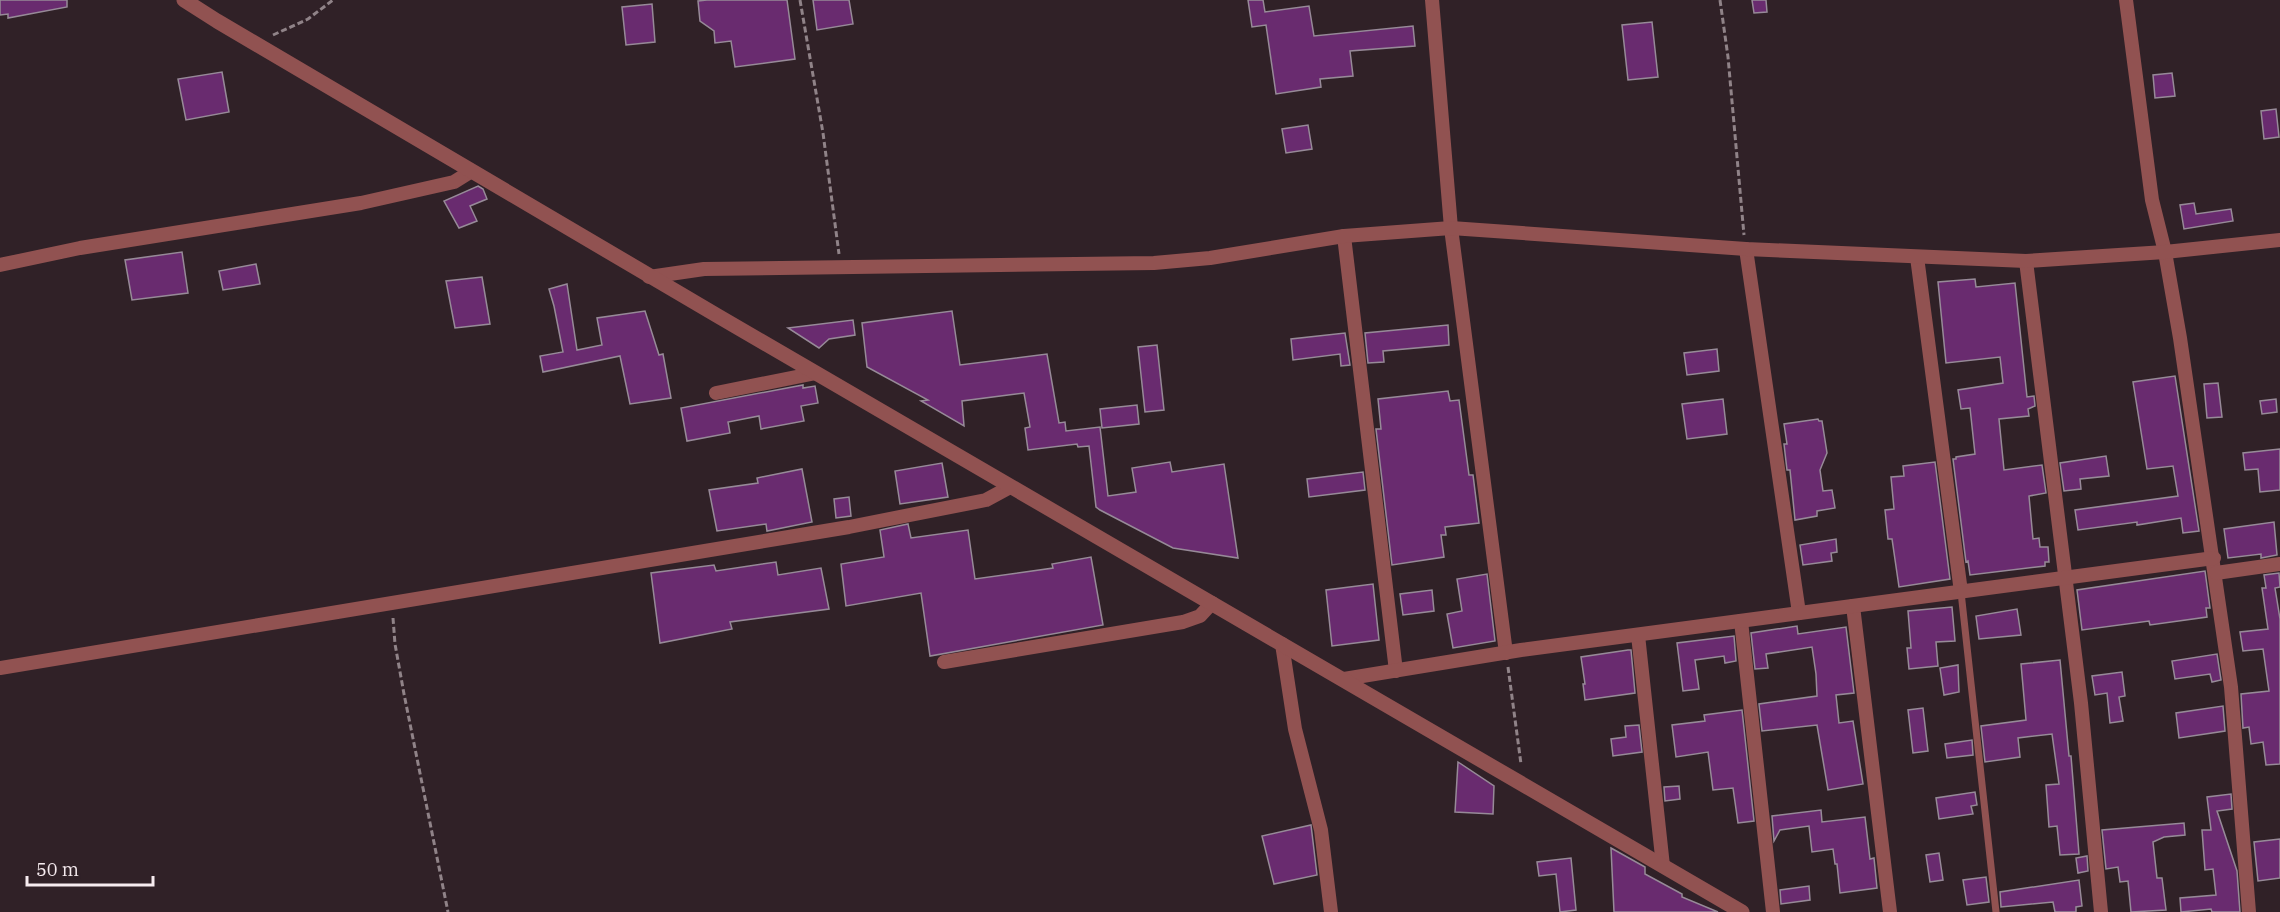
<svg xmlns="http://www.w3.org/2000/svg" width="2280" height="912" font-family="'IBM Plex Serif',serif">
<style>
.building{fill:#692b6f;stroke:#978a98;stroke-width:1.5}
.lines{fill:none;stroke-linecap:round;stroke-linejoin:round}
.path{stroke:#908388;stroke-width:3;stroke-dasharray:6 3;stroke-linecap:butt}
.service{stroke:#915251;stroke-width:7}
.minor{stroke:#915251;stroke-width:14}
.tertiary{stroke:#915251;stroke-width:15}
</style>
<rect width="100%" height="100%" fill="#302127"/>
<g class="building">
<polygon points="0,0 67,0 67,7 8,18 8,14 0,15"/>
<polygon points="707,0 787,0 795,59 735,67 731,41 715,43 714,31 700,21 698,1"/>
<polygon points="813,0 849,0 853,24 817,30"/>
<polygon points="1248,0 1263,0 1265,12 1309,6 1314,36 1413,26 1415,46 1350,51 1353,76 1320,79 1321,87 1276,94 1266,25 1252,27"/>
<polygon points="1752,0 1766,0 1767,12 1754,13"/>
<polygon points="652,4 655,42 626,45 622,7"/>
<polygon points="1652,22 1658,77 1628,80 1622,25"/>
<polygon points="222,72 229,112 186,120 178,79"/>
<polygon points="2172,73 2175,96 2155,98 2153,75"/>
<polygon points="2276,109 2279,137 2264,139 2261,111"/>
<polygon points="1308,125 1312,149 1286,153 1282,129"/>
<polygon points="478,186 483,189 487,199 470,206 477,221 459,228 444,201"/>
<polygon points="2194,203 2196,214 2231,209 2233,221 2184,229 2180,205"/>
<polygon points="182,252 188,293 132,300 125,260"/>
<polygon points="256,264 260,284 223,290 219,271"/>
<polygon points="482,277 490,324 455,328 446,281"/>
<polygon points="1975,279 1976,287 2015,283 2027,397 2034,396 2035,406 2028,409 2029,416 1999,419 2004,470 2042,465 2046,493 2029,496 2033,539 2039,538 2040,547 2048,547 2049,562 2045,562 2045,566 1970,575 1968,561 1966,562 1953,459 1956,459 1956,457 1975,454 1970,408 1961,409 1958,390 2003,383 2000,357 1946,363 1938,282"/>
<polygon points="567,284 577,350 602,345 597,318 645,311 659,355 663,354 671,398 630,404 620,356 543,372 540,356 563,352 554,306 549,289"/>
<polygon points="952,311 960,365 1047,354 1059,423 1065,422 1066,431 1100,427 1108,496 1136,492 1132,468 1170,462 1172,472 1224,464 1238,558 1173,548 1100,510 1096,507 1089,446 1078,447 1077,444 1028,450 1025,428 1030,427 1024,393 962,401 964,426 921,401 928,400 867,367 862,323"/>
<polygon points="853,320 855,335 829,339 819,348 788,328"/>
<polygon points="1448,325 1449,345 1383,351 1384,362 1368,363 1365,333"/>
<polygon points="1345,333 1350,365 1341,366 1340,354 1293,360 1291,339"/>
<polygon points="1157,345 1164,410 1145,412 1138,347"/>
<polygon points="1717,349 1719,371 1687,375 1684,353"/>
<polygon points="2175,376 2199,531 2183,533 2181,518 2137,525 2137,522 2078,530 2075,510 2178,496 2173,466 2147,469 2133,382"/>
<polygon points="2218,383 2222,417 2207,418 2204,384"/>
<polygon points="803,385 803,388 815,386 818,403 801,406 804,421 761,429 759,416 728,422 730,433 687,441 681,408"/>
<polygon points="1448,391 1450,401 1459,400 1469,475 1473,475 1479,523 1445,527 1446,535 1441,535 1444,557 1392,565 1376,429 1381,429 1378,399"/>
<polygon points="1723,399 1727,434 1687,439 1682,404"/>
<polygon points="2276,399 2277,412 2262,414 2260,401"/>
<polygon points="1137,405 1139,424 1102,428 1100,409"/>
<polygon points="1818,419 1819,421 1822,421 1827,453 1820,470 1823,491 1832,490 1835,508 1817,511 1817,516 1795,520 1790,470 1787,470 1784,444 1787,444 1784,424"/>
<polygon points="2280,449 2280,490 2260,492 2258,469 2245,470 2243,453"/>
<polygon points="2106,456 2109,476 2080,479 2081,489 2064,491 2060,463"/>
<polygon points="1935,462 1950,579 1899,587 1892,539 1888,539 1885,510 1894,509 1891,477 1904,476 1903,466"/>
<polygon points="942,463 948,497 900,504 895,471"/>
<polygon points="802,469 812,522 767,531 766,524 717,531 709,490 758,483 757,478"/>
<polygon points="1363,472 1365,490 1309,497 1307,479"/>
<polygon points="849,497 851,516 836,518 834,499"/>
<polygon points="2274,522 2277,555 2261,558 2261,554 2228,558 2224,529"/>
<polygon points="908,524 911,538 968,530 975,579 1053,568 1052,564 1091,557 1103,625 930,656 921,593 846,606 841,564 884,557 880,530"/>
<polygon points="1836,539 1837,552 1831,553 1832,561 1803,565 1800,545"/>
<polygon points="776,562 778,575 821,568 829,609 730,622 732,629 660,643 651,573 714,565 716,571"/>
<polygon points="2205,571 2210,608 2206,608 2207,617 2150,625 2149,621 2082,630 2077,590"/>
<polygon points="2279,573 2280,587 2275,588 2280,619 2280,764 2266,765 2263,742 2251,744 2249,727 2243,728 2241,694 2269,691 2263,649 2243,651 2240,632 2268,629 2262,588 2266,588 2264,575"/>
<polygon points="1487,574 1495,641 1453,648 1447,614 1462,611 1457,579"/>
<polygon points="1373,584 1379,640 1332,646 1326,590"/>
<polygon points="1432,590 1434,611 1403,615 1400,594"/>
<polygon points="1952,607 1955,641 1936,642 1938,666 1909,669 1907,648 1911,648 1908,611"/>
<polygon points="2017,609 2021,635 1979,639 1976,616"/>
<polygon points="1797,626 1798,634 1846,627 1854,693 1836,695 1839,723 1853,721 1863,784 1828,790 1817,725 1762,731 1759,704 1817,696 1816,674 1812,647 1766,654 1768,668 1755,669 1751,633"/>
<polygon points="1734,636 1736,661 1725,663 1724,656 1695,660 1699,689 1683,691 1677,643"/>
<polygon points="1628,650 1631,650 1635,693 1585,700 1583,684 1585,684 1581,657"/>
<polygon points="2217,654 2221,680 2212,682 2210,674 2175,679 2172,661"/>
<polygon points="2060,660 2069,756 2071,756 2079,854 2060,855 2057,826 2049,827 2046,785 2059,784 2052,734 2018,738 2020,757 1985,762 1981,726 2026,720 2021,664"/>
<polygon points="1958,665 1959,692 1944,695 1940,668"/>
<polygon points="2122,672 2125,696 2119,697 2123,721 2110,723 2107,693 2095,695 2092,676"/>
<polygon points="2223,706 2225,731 2179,738 2176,713"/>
<polygon points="1923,708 1928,751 1913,753 1908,710"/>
<polygon points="1742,710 1754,821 1738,823 1733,788 1713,790 1708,752 1676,757 1672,725 1705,721 1704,715"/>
<polygon points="1639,725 1642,752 1613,756 1611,739 1626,737 1625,726"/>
<polygon points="1972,740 1973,755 1947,758 1945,744"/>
<polygon points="1458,762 1494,786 1493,814 1455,812"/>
<polygon points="1679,786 1680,799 1665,801 1664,787"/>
<polygon points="1975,792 1977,805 1971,806 1973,814 1939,819 1936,798"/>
<polygon points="2231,794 2232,809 2217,811 2237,871 2240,912 2212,912 2211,909 2181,912 2180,898 2216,895 2213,869 2205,870 2202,830 2211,830 2207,797"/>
<polygon points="1821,810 1822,822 1865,817 1870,859 1874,858 1877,888 1840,893 1837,864 1835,864 1833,849 1812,852 1809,826 1780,830 1774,841 1772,816"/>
<polygon points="2184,823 2185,835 2164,837 2153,842 2157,878 2162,878 2166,910 2131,912 2128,881 2120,882 2118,867 2106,869 2102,830"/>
<polygon points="1311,825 1317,875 1274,884 1262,836"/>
<polygon points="2280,839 2280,878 2258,881 2254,842"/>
<polygon points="1611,848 1645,867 1645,874 1682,894 1682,897 1718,912 1614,912"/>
<polygon points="1939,853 1943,880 1930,882 1926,855"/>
<polygon points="2087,856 2088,871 2078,873 2076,858"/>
<polygon points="1571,858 1576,910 1560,912 1556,874 1539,876 1537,862"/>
<polygon points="1986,877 1989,902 1967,905 1963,880"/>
<polygon points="2079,880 2082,906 2076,907 2076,912 2055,912 2053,902 2001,907 2000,892"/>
<polygon points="1809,886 1810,900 1781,904 1780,890"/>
</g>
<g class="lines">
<g class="path">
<polyline points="800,0 823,133 839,254"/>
<polyline points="1720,0 1728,57 1744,235"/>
<polyline points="273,35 308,19 333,0"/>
<polyline points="393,618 395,644 404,694 448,912"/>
<polyline points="1508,667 1521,764"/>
</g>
<polyline class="service" points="1961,592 1996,912"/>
<g class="minor">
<polyline points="1432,0 1451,228 1506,653"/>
<polyline points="2126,0 2152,200 2165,252 2180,338 2231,687 2249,912"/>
<polyline points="1344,236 1396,671"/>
<polyline points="1746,249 1799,613"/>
<polyline points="1917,257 1961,592"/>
<polyline points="2026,261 2081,703 2101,912"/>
<polyline points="0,265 80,248 361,203 454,182 470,172"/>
<polyline points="649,277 704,269 1154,263 1210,258 1344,236 1451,228 1746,249 2026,261 2165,252 2280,240"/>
<polyline points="716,393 816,373"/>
<polyline points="2216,573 2280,564"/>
<polyline points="1853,606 1890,912"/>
<polyline points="1741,621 1773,912"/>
<polyline points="1638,635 1663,866"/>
<polyline points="1282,644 1295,729 1321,830 1331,912"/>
<polyline points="944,662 1183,622 1200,616 1212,603"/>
<polyline points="0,668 849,527 986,500 1010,487"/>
<polyline points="1344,679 1521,650 2214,558"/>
</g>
<path class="tertiary" d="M184 0 217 21C723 322 1234 615 1742 912"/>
</g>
<path d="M27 876v9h126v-9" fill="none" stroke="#f6ebef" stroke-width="3"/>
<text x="36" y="876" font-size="18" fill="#f6ebef" stroke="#302127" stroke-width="4.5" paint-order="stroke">50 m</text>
</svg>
